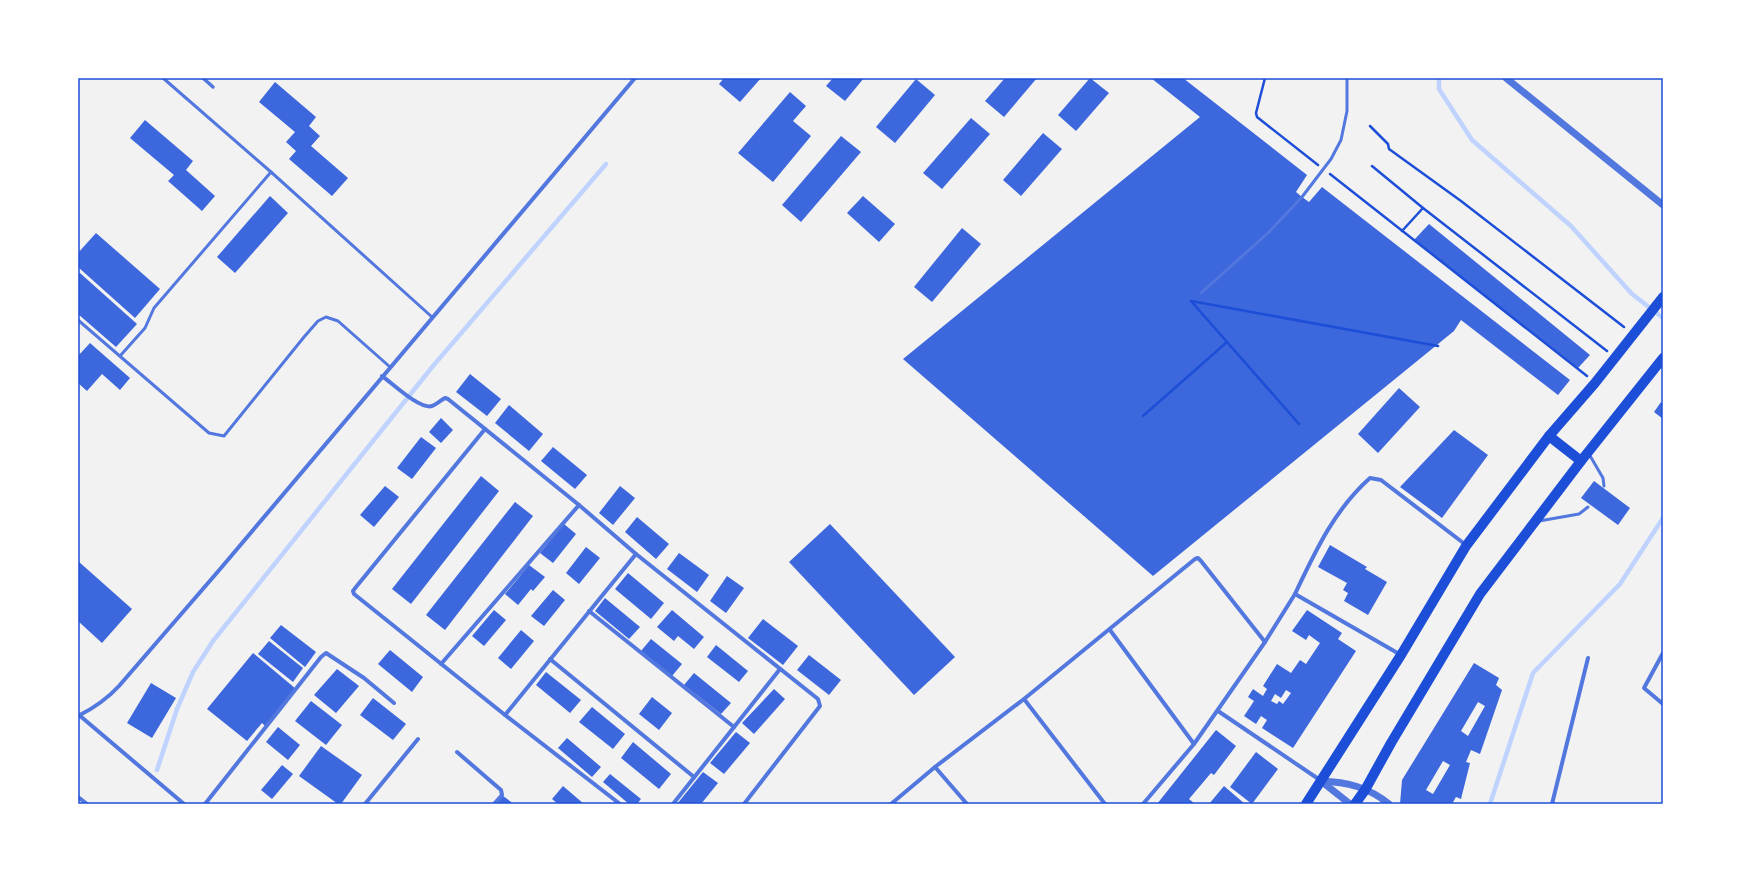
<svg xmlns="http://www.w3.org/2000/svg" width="1741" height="882" font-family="'DejaVu Sans',sans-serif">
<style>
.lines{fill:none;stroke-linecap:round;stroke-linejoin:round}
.stream{stroke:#bfd3fe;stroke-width:4.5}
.building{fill:#3d67dc;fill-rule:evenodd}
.path{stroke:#1d4ed8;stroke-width:2.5}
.service{stroke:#5277de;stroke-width:3}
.pedestrian{stroke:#5277de;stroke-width:3.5}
.minor{stroke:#5277de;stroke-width:4}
.tertiary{stroke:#5277de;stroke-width:7}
.primary{stroke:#1d4ed8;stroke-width:10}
.neatline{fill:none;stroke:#1d4ed8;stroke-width:1.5}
</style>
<rect width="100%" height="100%" fill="#f2f2f2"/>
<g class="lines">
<g class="stream">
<polyline points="1439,78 1439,89 1472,140 1571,226 1632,294 1663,318"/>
<polyline points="157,770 177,709 193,672 213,641 433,366 606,164"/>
<polyline points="1490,804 1533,673 1620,584 1663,518"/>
</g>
</g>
<g class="building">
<polygon points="724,78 761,78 740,102 719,84"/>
<polygon points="833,78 864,78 845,101 826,86"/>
<polygon points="1005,78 1037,78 1004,117 985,101"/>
<polygon points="1090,78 1109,93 1076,131 1058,115"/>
<polygon points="1151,78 1183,78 1307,175 1296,192 1302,197 1309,202 1322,187 1570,380 1558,395 1461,320 1454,331 1153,576 903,359 1200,117"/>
<polygon points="916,79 935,95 895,143 876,127"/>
<polygon points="275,82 316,117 309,126 320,136 311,146 348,178 332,196 289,159 296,151 286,142 295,132 259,102"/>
<polygon points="790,92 806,106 793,121 811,136 773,182 738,153"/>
<polygon points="971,118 990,134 942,189 923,173"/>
<polygon points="145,120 193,161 186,170 215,196 202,211 168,181 174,175 130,138"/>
<polygon points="1043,133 1062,149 1021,196 1003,180"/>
<polygon points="841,136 861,152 801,222 782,205"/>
<polygon points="270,196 288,213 235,273 217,257"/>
<polygon points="863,196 895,224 879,242 847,213"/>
<polygon points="1429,224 1590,355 1578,368 1414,240"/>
<polygon points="962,228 981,244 932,302 914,287"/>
<polygon points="96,233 160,289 135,318 78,267 78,253"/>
<polygon points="80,273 137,324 116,347 78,314 78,274"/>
<polygon points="90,343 130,378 120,390 102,374 87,391 78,383 78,356"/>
<polygon points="470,374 501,399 487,416 456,392"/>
<polygon points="1399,388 1420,407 1378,453 1358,434"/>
<polygon points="1661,402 1663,404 1663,419 1654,412"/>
<polygon points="509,405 543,434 529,451 495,423"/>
<polygon points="441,418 453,430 441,443 429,432"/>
<polygon points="1454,430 1488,455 1442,518 1400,487"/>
<polygon points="421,437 436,448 412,479 397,468"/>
<polygon points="553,447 587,475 575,489 541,461"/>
<polygon points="481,476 499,491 411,604 392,589"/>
<polygon points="1594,481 1630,508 1618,525 1581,498"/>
<polygon points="385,486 399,497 374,527 360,515"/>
<polygon points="620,486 635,498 613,525 599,513"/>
<polygon points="515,502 533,516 445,630 426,615"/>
<polygon points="637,517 669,544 656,559 625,532"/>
<polygon points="564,524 576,534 553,563 540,553"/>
<polygon points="830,524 955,657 914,695 789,562"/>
<polygon points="1330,545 1367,567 1365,569 1387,582 1368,615 1344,601 1348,593 1343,590 1347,583 1318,567"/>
<polygon points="586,547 600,558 579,584 566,573"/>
<polygon points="679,553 709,575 697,592 667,569"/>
<polygon points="78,561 132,609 102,643 78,621"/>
<polygon points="529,565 545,577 533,591 531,589 518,605 505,594"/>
<polygon points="628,573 664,603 651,619 615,589"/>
<polygon points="727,576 744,588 726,613 710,601"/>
<polygon points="553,590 565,600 544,626 531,616"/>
<polygon points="605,598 640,627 629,639 595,611"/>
<polygon points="494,610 506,620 484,646 472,636"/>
<polygon points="672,610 704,637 694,649 678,636 674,641 657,627"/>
<path d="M1307 610 1342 633 1338 639 1356 651 1293 748 1262 728 1267 720 1261 716 1256 724 1244 716 1254 701 1248 697 1253 689 1263 696 1267 689 1263 686 1277 664 1291 673 1300 660 1306 664 1320 643 1309 635 1306 640 1292 631ZM1286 690 1291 693 1283 704 1279 701 1277 704 1271 701 1275 694 1281 698Z"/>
<polygon points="763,619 798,646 783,665 748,638"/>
<polygon points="281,625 316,652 305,667 270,638"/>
<polygon points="521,630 534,641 511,669 498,658"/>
<polygon points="651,639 682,664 672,676 641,651"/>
<polygon points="269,641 303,668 293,682 258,654"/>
<polygon points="716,645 748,671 739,682 707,657"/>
<polygon points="390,650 423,677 412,692 378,664"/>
<polygon points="253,653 296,689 266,727 262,723 247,741 207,709"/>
<polygon points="809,655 841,680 829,695 797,670"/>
<path d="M1474 663 1499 678 1496 685 1502 690 1480 754 1471 750 1466 762 1470 763 1461 799 1456 797 1452 804H1400L1402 780ZM1478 702 1485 706 1468 736 1461 731ZM1443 761 1450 765 1433 794 1426 790Z"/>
<polygon points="337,669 359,686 336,713 314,695"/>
<polygon points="546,672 581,700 570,713 536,685"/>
<polygon points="694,673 731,703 721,714 684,685"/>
<polygon points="151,683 176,698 152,738 127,723"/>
<polygon points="774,689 785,699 754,734 742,723"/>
<polygon points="652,697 672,713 659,730 639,714"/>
<polygon points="373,698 406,724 393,740 360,715"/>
<polygon points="311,701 342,725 326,745 295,721"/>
<polygon points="592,707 625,734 613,749 579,722"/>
<polygon points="278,727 300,745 288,760 266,742"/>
<polygon points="1216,730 1236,746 1214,775 1211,773 1189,799 1195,804 1157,804"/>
<polygon points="736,732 750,743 724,774 710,763"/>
<polygon points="567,738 601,767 592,777 558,748"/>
<polygon points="633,742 671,774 659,789 621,758"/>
<polygon points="321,746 362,775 341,804 338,804 299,776"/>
<polygon points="1256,752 1278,769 1252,804 1230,787"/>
<polygon points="282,765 293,774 272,799 261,790"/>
<polygon points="703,772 718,783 701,804 677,804"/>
<polygon points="610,774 641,799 637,804 629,804 603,782"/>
<polygon points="563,786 584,804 558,804 552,799"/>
<polygon points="1224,786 1245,804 1209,804"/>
<polygon points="503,796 514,804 496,804"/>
</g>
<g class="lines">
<g class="path">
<polyline points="1265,78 1256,113 1257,117 1318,165"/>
<polyline points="1370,126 1388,144 1389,149 1461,201 1624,327"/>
<polyline points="1372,166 1423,208 1607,351"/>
<polyline points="1330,174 1587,376"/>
<polyline points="1402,231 1423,208"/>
<polyline points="1143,416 1227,342"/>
<polyline points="1299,424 1191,301 1438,346"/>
</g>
<g class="service">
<polyline points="163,78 271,172 432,317"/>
<polyline points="1201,293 1268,233 1302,197 1331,159 1341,140 1347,111 1347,78"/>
<polyline points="78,320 209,433 224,436 304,337 318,321 326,317 338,321 390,367"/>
<polyline points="120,356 145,328 154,308 271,172"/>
<polyline points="1589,454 1603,478 1604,486"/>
<polyline points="1539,521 1579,514 1588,507"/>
</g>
<polyline class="pedestrian" points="203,78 213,87"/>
<g class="minor">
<path d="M382 376C392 383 420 410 432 406 436 405 441 400 445 398L448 399 579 505 636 554 818 699 820 706 744 804"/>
<polyline points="485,429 356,587 353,591 354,594 505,715 620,804"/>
<path d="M1295 594C1315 552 1334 510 1370 478L1381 480 1466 545"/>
<polyline points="589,611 734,727"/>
<polyline points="1110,630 1194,744"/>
<polyline points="1663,653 1644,688 1663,704"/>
<polyline points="550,659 694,777"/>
<polyline points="441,664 579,505"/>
<polyline points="1024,699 1105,804"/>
<polyline points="1218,711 1320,780"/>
<polyline points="79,715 184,804"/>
<polyline points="505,715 636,554"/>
<path d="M78 716C94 708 107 699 119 686L221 568 635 78"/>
<polyline points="457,752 501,790 502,795 494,804"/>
<polyline points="935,767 967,804"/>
<polyline points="78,797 87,804"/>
<polyline points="205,804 321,657 326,653 364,678 394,703"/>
<polyline points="365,804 418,739"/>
<polyline points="673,804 780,669"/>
<polyline points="891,804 935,767 1024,699 1195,559 1198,558 1201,561 1265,642"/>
<polyline points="1143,804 1194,744 1265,642 1295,594 1401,655"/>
<polyline points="1552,804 1588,658"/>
</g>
<g class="tertiary">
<polyline points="1506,78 1663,205"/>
<path d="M1321 781C1347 782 1368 787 1389 804"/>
<polyline points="1321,781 1350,804"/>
</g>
<g class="primary">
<polyline points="1549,436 1581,461"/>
<polyline points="1306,804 1401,655 1466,546 1549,436 1595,383 1663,297"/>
<polyline points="1355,804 1365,790 1391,743 1480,594 1581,461 1663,358"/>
</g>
</g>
<rect width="1741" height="882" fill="none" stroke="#ffffff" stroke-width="158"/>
<rect x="79" y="79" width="1583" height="724" class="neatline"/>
</svg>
